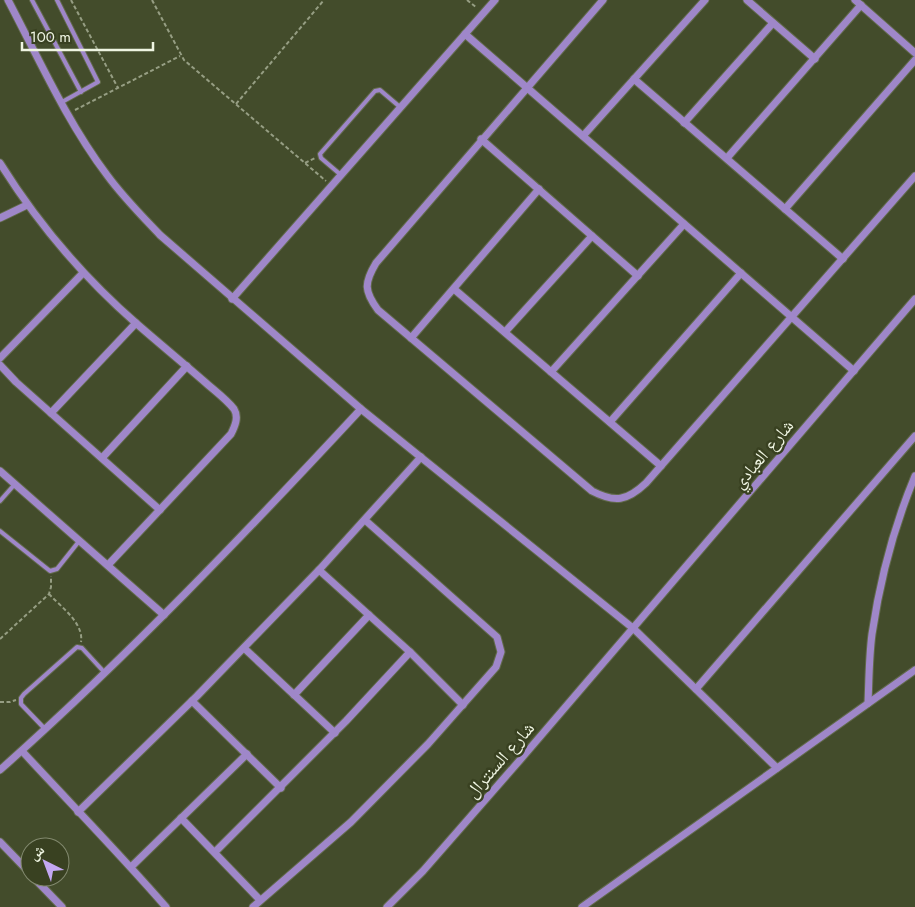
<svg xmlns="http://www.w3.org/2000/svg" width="915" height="907" font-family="Jost,'Noto Naskh Arabic',sans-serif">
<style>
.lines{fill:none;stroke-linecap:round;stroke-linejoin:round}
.service-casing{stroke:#626a4c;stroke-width:6}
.minor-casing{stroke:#626a4c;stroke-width:9}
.path{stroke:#969e83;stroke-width:2;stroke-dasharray:4 2.5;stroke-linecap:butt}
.service{stroke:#9f87c9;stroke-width:4}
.minor{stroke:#9f87c9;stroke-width:7}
.labels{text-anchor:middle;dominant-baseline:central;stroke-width:5;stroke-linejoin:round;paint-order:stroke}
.street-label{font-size:18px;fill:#eff5e2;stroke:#394121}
</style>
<rect width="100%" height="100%" fill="#434c2b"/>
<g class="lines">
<defs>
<g id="service">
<polyline points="32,0 81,92"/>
<polyline points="57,0 98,82 62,102"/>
<polyline points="341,175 321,158 320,154 375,91 380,90 400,107"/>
<polyline points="0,501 15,484"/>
<polyline points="0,531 50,571 57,569 80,540"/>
<polyline points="45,729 21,704 21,698 24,694 77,647 82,648 105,673"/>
</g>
<g id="minor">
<path d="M8 0C39 59 67 122 107 175 123 197 142 216 160 235L361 409 634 629 777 768"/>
<path d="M603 0 376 263C364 283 364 291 378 310L592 491C615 503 627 501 646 483L915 176"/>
<polyline points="747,0 815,59"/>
<polyline points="855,0 915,53"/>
<polyline points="465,34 854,371"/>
<polyline points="634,79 843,259"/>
<polyline points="684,123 773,23"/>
<polyline points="583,136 705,0"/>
<polyline points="481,139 638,276"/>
<polyline points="727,158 861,5"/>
<path d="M0 163C38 224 82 276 137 324 160 344 183 363 206 383 215 391 226 399 234 409 239 417 235 426 231 434L108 565"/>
<polyline points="785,209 915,60"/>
<polyline points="0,218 27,205"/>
<polyline points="454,289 661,466"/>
<polyline points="232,299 495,0"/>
<polyline points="505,332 592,236"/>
<polyline points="411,338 539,189"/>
<polyline points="0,358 83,273"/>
<polyline points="0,365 16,382 160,510"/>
<polyline points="551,372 684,224"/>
<polyline points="51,413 136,323"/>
<polyline points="610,422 741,273"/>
<polyline points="102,458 187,366"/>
<polyline points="0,471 164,615"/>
<polyline points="319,570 410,652 463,705"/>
<polyline points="244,648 335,733"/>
<polyline points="696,689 915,436"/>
<polyline points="294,695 369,615"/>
<polyline points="192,701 281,788"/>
<path d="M868 703C869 680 869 657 872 634 880 580 894 526 915 476"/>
<path d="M22 751C70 803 120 854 166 907"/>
<path d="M0 770C127 657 245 534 361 409"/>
<polyline points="78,812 197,696 319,570 421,457"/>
<polyline points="181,818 260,900"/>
<polyline points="0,842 30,873"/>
<polyline points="215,852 346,721 410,652"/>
<polyline points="131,867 247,754"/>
<polyline points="33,877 62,907"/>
<polyline points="253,907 351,822 428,744 496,667 501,652 497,637 365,520"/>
<polyline points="387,907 423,871 520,760 915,299"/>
<polyline points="582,907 915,670"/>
</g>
</defs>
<use href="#service" class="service-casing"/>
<use href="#minor" class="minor-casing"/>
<g class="path">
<polyline points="71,0 118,88"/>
<polyline points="152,0 184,60 326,181"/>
<polyline points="467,0 477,8"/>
<polyline points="236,104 324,0"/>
<polyline points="75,110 180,56"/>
<polyline points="305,163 315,158"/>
<path d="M49 594C61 607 84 623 81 642"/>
<polyline points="0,639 49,594 51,587 51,576"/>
<polyline points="0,702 10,702 16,700"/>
</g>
<use href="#service" class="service"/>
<use href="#minor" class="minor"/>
</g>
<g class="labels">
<g class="street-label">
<text transform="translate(763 454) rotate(-50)">شارع العبادي</text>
<text transform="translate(500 760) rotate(-49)">شارع السنترال</text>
</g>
</g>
<g transform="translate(45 862) rotate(318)"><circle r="24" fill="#394121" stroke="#82896e"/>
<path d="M0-4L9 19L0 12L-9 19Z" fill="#c3a7f2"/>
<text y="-8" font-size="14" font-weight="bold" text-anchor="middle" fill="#eff5e2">ش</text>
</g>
<path d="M22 42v8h131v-8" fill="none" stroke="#eff5e2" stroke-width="2.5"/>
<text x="30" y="42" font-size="15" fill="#eff5e2" stroke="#394121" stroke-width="4" paint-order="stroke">100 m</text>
</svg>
